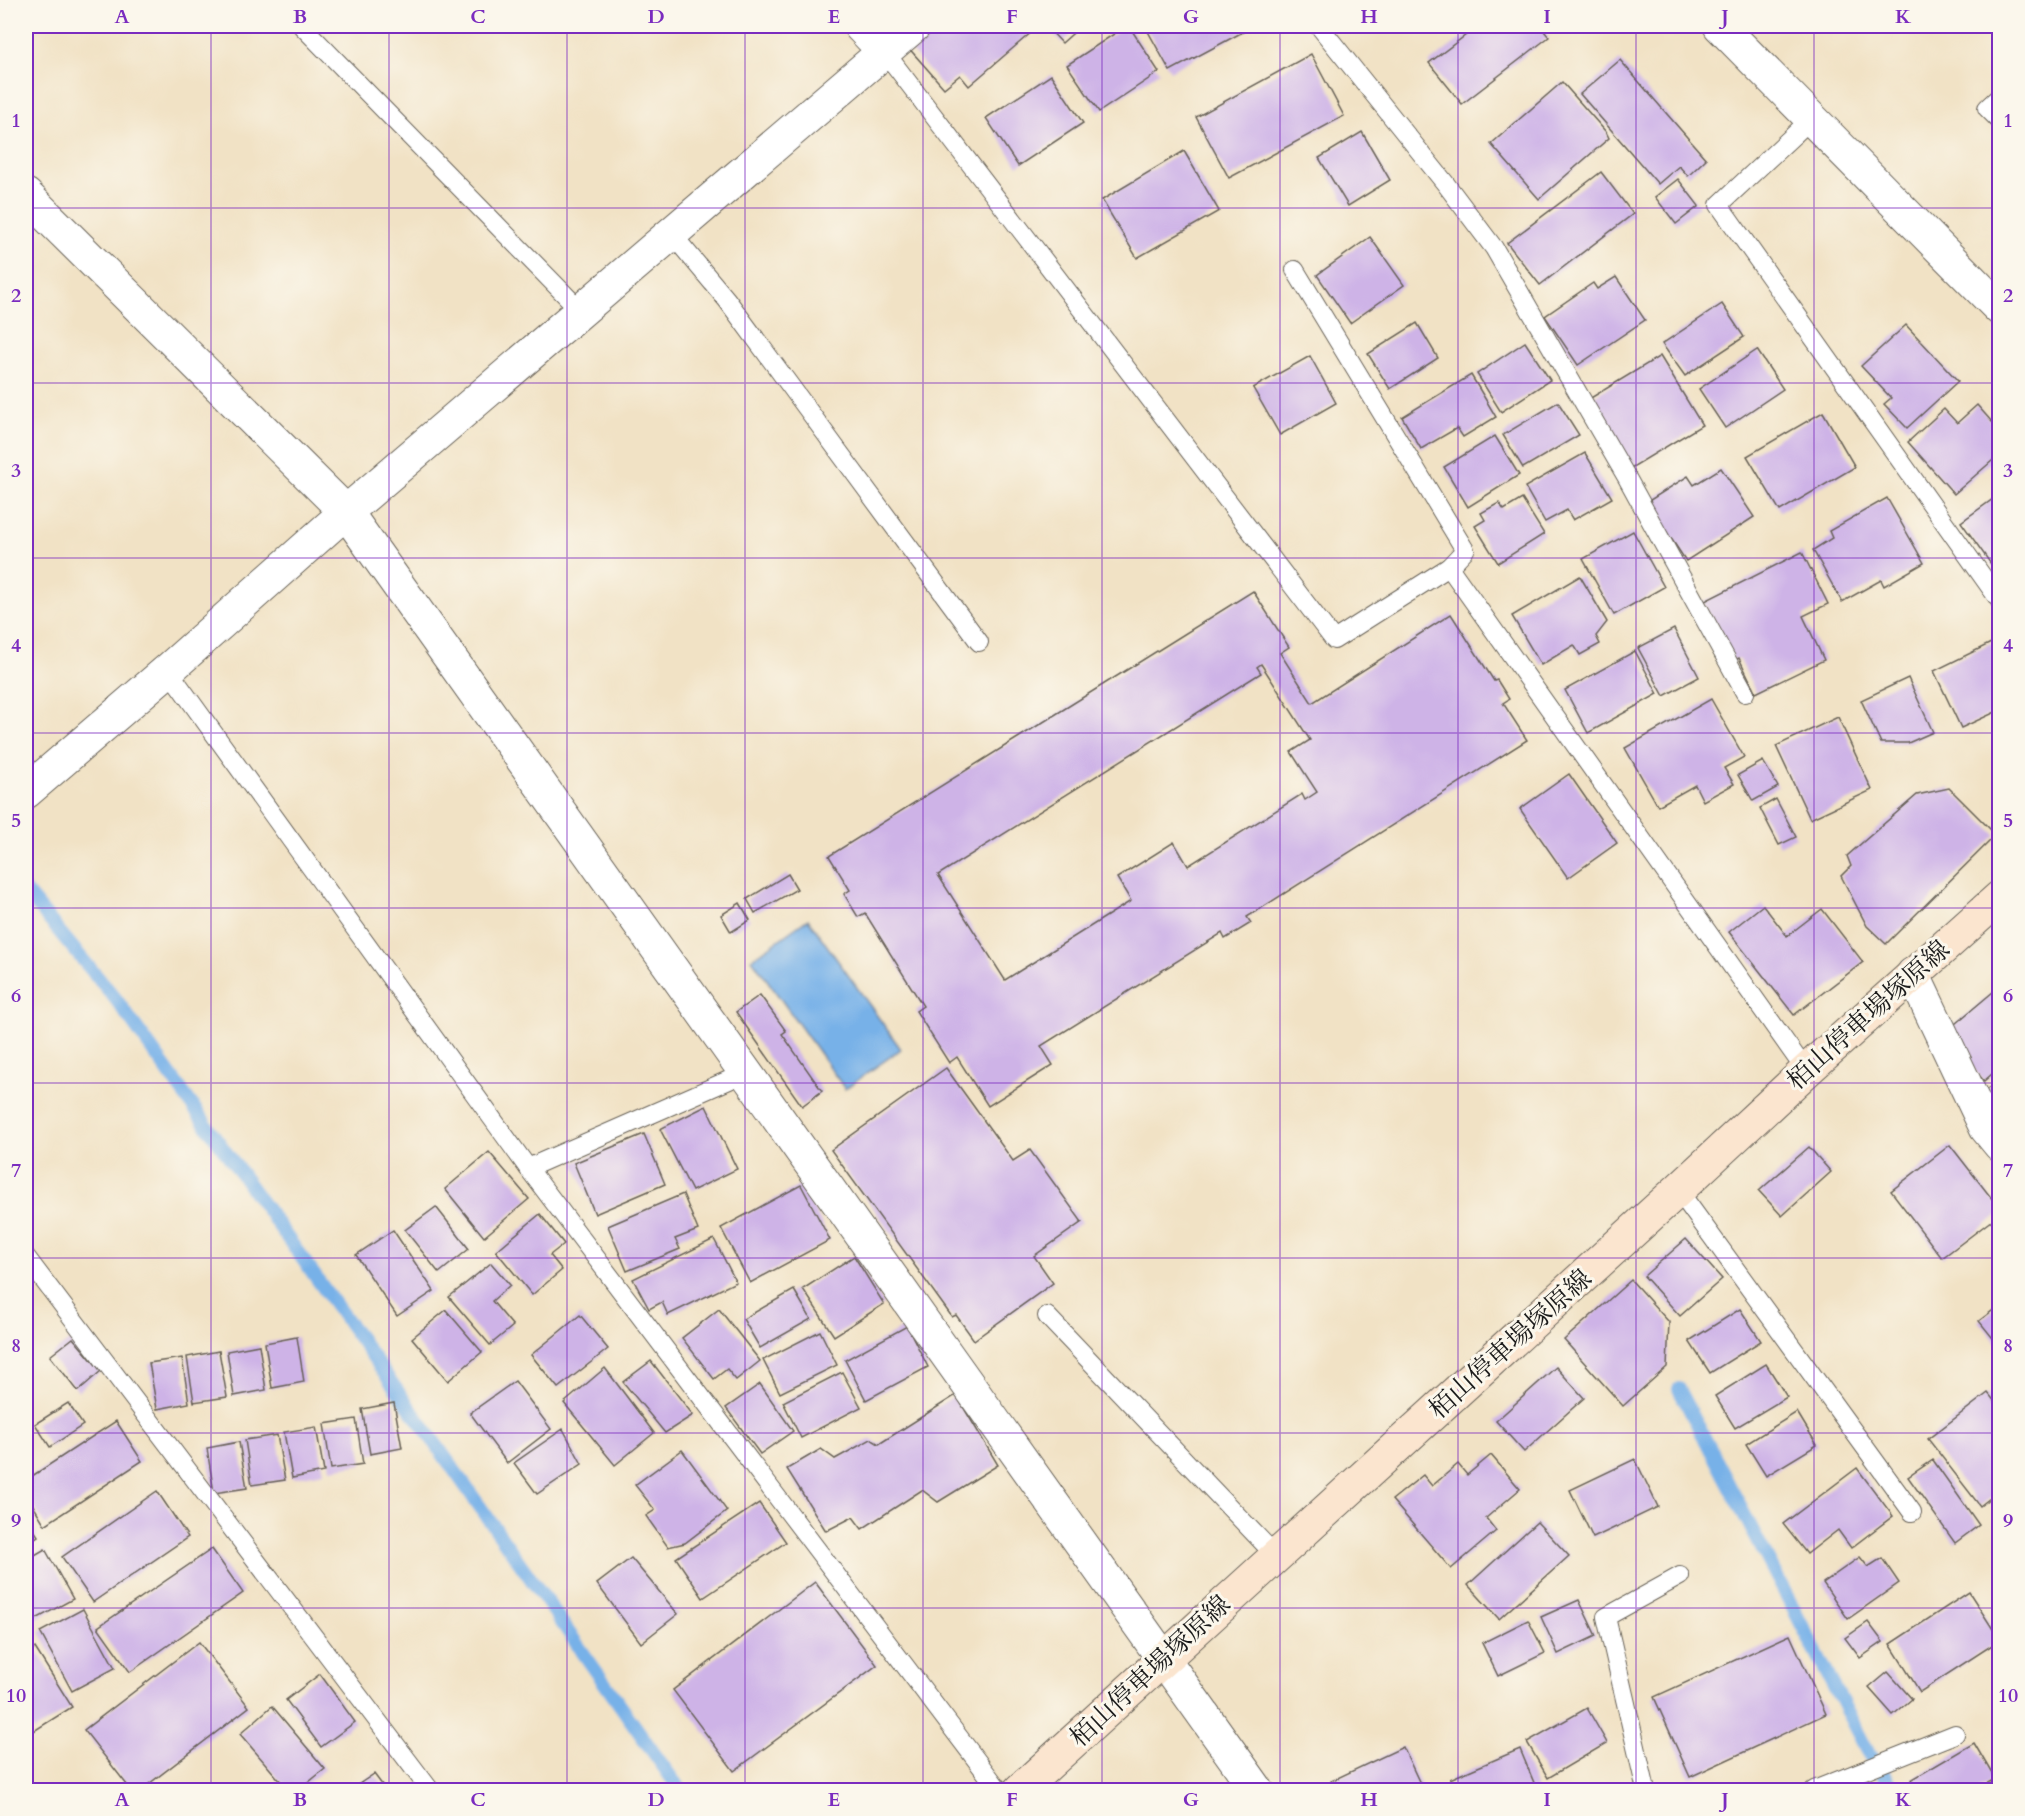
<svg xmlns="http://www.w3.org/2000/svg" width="2025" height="1816" font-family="Cardo,'Noto Serif JP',serif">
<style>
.water{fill:#77b1e8;stroke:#4a6682;stroke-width:1.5}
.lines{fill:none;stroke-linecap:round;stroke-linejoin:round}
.stream{stroke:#77b1e8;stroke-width:14}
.building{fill:#ceb3e7;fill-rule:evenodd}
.service-casing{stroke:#676157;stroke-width:20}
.minor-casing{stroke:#676157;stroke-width:35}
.secondary-casing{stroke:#676157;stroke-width:35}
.service{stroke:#fff;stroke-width:18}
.minor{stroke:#fff;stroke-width:33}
.secondary{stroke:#fbe5cf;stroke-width:33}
.grid{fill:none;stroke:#7b2cbf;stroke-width:1.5;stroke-opacity:0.55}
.labels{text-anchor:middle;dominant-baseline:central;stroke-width:6;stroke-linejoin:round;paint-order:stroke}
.street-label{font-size:26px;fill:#1c1c1c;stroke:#fbf7ec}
.neatline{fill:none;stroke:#7b2cbf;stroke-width:2}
.grid-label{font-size:20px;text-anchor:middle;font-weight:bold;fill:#7b2cbf}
</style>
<rect width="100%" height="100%" fill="#fbf7ec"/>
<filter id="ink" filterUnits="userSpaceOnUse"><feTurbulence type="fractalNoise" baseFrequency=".0167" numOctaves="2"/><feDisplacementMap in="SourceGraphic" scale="12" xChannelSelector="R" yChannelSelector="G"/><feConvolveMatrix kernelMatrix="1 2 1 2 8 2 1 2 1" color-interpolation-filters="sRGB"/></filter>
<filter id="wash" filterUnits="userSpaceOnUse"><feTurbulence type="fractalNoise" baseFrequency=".008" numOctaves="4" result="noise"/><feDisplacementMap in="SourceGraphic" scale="24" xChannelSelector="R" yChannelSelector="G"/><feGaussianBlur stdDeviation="1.35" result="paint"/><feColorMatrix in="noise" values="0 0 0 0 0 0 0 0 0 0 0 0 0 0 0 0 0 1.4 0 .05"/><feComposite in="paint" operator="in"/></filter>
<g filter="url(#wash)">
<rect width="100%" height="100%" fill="#f1e2c5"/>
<polygon class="water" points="808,919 901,1049 845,1089 752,959"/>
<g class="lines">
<g class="stream">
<polyline points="26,892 115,998 435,1443 680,1790"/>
<polyline points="1679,1389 1870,1756 1893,1790"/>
</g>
</g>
<g id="blocks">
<g class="building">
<polygon points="929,26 1028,26 1033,31 969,86 960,75 944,88 906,45"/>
<polygon points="1046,26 1081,26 1062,43"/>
<polygon points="1126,26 1129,26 1159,72 1099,112 1067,65"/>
<polygon points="1145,26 1254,26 1170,71"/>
<polygon points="1478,26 1540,26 1549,37 1462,104 1429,63"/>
<polygon points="1311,54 1344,116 1229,178 1196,117"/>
<polygon points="1620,60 1706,159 1688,176 1679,166 1658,184 1580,94"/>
<polygon points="1051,75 1083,123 1018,166 986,118"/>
<polygon points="1562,82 1606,132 1609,138 1539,199 1491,144"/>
<polygon points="1362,132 1390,180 1348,206 1319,158"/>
<polygon points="1184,151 1219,211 1137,258 1102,200"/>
<polygon points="1601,172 1633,214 1540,285 1507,243"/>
<polygon points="1678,179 1699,206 1676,224 1655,197"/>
<polygon points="1370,237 1404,285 1350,323 1317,275"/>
<polygon points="1616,277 1645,320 1578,365 1545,316 1593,283 1597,289"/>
<polygon points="1722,304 1744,337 1685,376 1662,344"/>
<polygon points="1417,323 1438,358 1390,389 1368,354"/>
<polygon points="1906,325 1958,381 1907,428 1884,404 1891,398 1861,366"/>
<polygon points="1525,342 1550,380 1501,412 1477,374"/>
<polygon points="1757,350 1783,389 1725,428 1699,389"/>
<polygon points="1310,356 1336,403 1280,435 1253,388"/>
<polygon points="1660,356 1702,425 1631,468 1589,399"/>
<polygon points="1471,375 1496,417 1463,437 1457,428 1421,449 1402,417"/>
<polygon points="1558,402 1579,435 1523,468 1503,435"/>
<polygon points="1977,405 2000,431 2000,454 1954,494 1908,442 1944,409 1957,423"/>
<polygon points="1823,412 1855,467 1780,511 1747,456"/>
<polygon points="1495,436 1519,475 1468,507 1444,467"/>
<polygon points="1585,453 1612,498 1573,520 1567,510 1545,522 1525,487"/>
<polygon points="1721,468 1754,517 1686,561 1647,502 1688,476 1694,485"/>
<polygon points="2000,494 2000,569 1996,571 1961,522"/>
<polygon points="1887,498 1924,563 1884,586 1881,580 1842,602 1813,550 1832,538 1829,531"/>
<polygon points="1522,499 1544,534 1498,563 1475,526 1485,520 1481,513 1499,503 1504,510"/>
<polygon points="1633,531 1664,587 1614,615 1583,559"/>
<polygon points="1802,552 1828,604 1803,616 1824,660 1756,693 1739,658 1733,661 1703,602"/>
<polygon points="1580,576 1607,622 1596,636 1600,644 1580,655 1574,645 1541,665 1512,616"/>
<path d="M1253 591 1289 647 1280 653 1312 703 1451 614 1494 681 1497 680 1509 699 1503 703 1527 740 1247 917 1251 923 1225 939 1222 933 1041 1046 1053 1065 988 1106 957 1057 949 1063 916 1011 923 1006 865 913 858 917 844 894 850 890 829 856ZM1261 664 1310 740 1291 752 1317 792 1305 800 1302 794 1188 866 1174 842 1117 878 1131 901 1005 980 938 875 1261 673 1257 667Z"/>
<polygon points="1674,629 1699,677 1664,696 1638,648"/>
<polygon points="1991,643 2000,660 2000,710 1961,728 1934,671"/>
<polygon points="1635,651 1658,694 1588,733 1565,690"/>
<polygon points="1908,678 1933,732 1908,743 1881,743 1861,700"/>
<polygon points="1711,699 1744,757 1724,768 1734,784 1703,801 1695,785 1658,806 1625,748"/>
<polygon points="1838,717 1872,790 1810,819 1776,746"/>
<polygon points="1763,761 1778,787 1753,801 1738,775"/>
<polygon points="1569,774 1617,843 1568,878 1520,809"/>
<polygon points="1949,788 1996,835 1886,944 1867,926 1841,876 1851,866 1847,856 1917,795"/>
<polygon points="1776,799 1796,837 1779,845 1760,808"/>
<polygon points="788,874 797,889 755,913 747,899"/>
<polygon points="740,903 750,920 731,932 721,915"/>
<polygon points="1763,905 1787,936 1822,909 1863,962 1794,1015 1729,932"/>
<polygon points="2000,986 2000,1067 1984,1081 1943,1034"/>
<polygon points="760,995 786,1031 782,1034 822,1091 802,1106 736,1012"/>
<polygon points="946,1068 1013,1161 1030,1150 1082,1222 1034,1256 1053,1283 974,1340 956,1315 952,1317 831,1150"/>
<polygon points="2000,1081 2000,1120 1982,1092"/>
<polygon points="706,1106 737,1169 692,1191 660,1129"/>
<polygon points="644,1134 665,1184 595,1214 574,1163"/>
<polygon points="1950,1145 2000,1209 2000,1214 1942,1258 1891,1191"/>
<polygon points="1809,1147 1831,1172 1782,1216 1759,1191"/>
<polygon points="489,1152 529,1199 484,1237 445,1189"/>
<polygon points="801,1185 830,1240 750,1283 721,1228"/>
<polygon points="683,1194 698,1230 675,1239 680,1249 627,1271 608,1226"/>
<polygon points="436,1207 469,1249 439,1273 405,1230"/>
<polygon points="540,1214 564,1244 550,1255 562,1270 532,1295 496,1251"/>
<polygon points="393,1230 434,1291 397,1316 356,1255"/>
<polygon points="714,1239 736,1282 668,1315 662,1302 649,1309 633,1279"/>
<polygon points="1686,1239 1722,1279 1680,1316 1644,1276"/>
<polygon points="854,1256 884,1304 834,1336 803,1289"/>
<polygon points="491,1263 510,1285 492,1301 513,1326 490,1345 449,1297"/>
<polygon points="1631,1280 1669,1322 1667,1367 1623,1406 1564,1340"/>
<polygon points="794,1290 811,1319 760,1348 743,1319"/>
<polygon points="2000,1305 2000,1347 1979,1321"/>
<polygon points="719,1309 760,1361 736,1380 727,1369 714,1379 682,1338"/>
<polygon points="1740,1309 1761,1341 1710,1373 1689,1341"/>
<polygon points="446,1310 482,1352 448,1381 412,1338"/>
<polygon points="580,1315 608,1349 558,1388 531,1355"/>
<polygon points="907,1326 928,1367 866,1400 845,1360"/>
<polygon points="820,1331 837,1365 780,1393 763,1360"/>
<polygon points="297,1337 304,1382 272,1388 265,1343"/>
<polygon points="73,1338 101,1371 78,1391 50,1356"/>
<polygon points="259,1345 266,1390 234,1396 227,1351"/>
<polygon points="219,1351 227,1397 194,1402 187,1357"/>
<polygon points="182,1358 189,1403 157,1409 149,1363"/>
<polygon points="651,1361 693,1415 665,1433 623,1382"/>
<polygon points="1766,1364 1787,1397 1735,1428 1715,1396"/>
<polygon points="1556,1367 1584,1398 1524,1452 1496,1421"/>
<polygon points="605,1368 654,1433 615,1465 564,1403"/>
<polygon points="842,1372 861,1407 801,1438 783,1402"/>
<polygon points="515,1381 551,1429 507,1463 470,1413"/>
<polygon points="760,1384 793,1431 760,1454 726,1408"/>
<polygon points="1988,1393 2000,1408 2000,1490 1980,1506 1928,1439"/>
<polygon points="956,1395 998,1465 938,1502 922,1490 862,1529 853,1517 826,1531 787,1469 821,1449 835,1459 871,1439 879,1444"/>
<polygon points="68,1403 83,1425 50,1447 35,1424"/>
<polygon points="394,1403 402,1448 370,1454 362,1409"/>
<polygon points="1797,1412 1817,1445 1766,1476 1746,1444"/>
<polygon points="356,1419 363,1464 331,1469 324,1424"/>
<polygon points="116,1421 142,1461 45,1525 26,1494 26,1480"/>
<polygon points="316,1427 324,1472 292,1478 284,1432"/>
<polygon points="563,1429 582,1464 537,1494 514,1463"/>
<polygon points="277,1435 285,1480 252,1485 245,1440"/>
<polygon points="239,1442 247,1488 214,1493 207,1448"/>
<polygon points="682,1450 727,1511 685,1543 668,1547 646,1516 655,1510 635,1485"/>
<polygon points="1491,1455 1520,1489 1486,1518 1496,1531 1451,1569 1392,1500 1423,1475 1432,1486 1458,1464 1467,1475"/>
<polygon points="1635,1459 1658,1507 1593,1538 1570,1490"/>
<polygon points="1933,1460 1979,1525 1955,1543 1908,1477"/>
<polygon points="1857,1468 1893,1516 1851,1548 1838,1530 1807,1554 1783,1524"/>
<polygon points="157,1491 188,1537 93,1602 62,1557"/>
<polygon points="759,1503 786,1542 703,1598 676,1558"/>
<polygon points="26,1517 38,1536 26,1544"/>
<polygon points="1537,1522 1569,1556 1499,1619 1468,1585"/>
<polygon points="45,1549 73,1599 29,1623 26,1616 26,1560"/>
<polygon points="212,1549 243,1593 130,1672 98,1627"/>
<polygon points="1860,1557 1868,1567 1882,1558 1899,1583 1848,1619 1823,1583"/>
<polygon points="631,1558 678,1614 641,1643 597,1584"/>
<polygon points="815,1582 877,1665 734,1771 673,1690"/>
<polygon points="1969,1592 2000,1640 1920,1692 1890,1644"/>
<polygon points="1579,1600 1596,1636 1558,1654 1541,1617"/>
<polygon points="83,1609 115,1668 72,1691 40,1632"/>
<polygon points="1528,1620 1545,1653 1498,1676 1482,1643"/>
<polygon points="1868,1622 1883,1642 1860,1658 1845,1638"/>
<polygon points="1790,1635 1826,1714 1690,1777 1654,1697"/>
<polygon points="199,1642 249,1707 141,1790 131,1790 84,1730"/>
<polygon points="35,1648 72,1707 34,1731 26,1718 26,1654"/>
<polygon points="1888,1672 1912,1699 1893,1715 1869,1688"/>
<polygon points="320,1674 355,1722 321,1747 286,1700"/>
<polygon points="272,1706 325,1769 299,1790 288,1790 240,1734"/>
<polygon points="1587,1708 1607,1743 1548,1778 1527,1742"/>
<polygon points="1974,1743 1995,1779 1975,1790 1917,1790 1911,1780"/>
<polygon points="1403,1747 1423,1790 1335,1790 1331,1781"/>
<polygon points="1520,1749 1537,1790 1454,1790 1450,1779"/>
<polygon points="374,1774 386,1790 350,1790"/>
</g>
</g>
</g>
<g filter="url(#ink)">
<use href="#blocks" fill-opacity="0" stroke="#676157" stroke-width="1.5"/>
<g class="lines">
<defs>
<g id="service">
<polyline points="302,26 580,310"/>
<polyline points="1319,26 1445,183 1494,248 1626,476 1745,693"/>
<polyline points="884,51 1334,640 1449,567 1806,1071"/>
<polyline points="2000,96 1987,108 2000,121"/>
<polyline points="1811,119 1719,205 2000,601"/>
<polyline points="671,233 727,300 979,642"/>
<polyline points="1295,270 1465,550 1449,567"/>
<polyline points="168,670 528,1168 999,1790"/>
<polyline points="528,1168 745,1073"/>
<polyline points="1678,1190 1912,1512"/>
<polyline points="26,1257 430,1790"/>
<polyline points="1047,1316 1276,1556"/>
<polyline points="1646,1790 1606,1617 1680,1576"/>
<polyline points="1814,1790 1955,1734"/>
</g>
<g id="minor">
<polyline points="860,26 884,51"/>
<polyline points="1720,26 2000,309"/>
<polyline points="26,195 346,512 1257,1790"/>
<polyline points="26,792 168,670 346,512 914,26"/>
<polyline points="1913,974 1986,1128 2000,1145"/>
</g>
<polyline id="secondary" points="1020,1790 1678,1190 1806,1071 2000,897"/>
</defs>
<use href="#service" class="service-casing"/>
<use href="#minor" class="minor-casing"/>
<use href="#secondary" class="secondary-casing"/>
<use href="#service" class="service"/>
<use href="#minor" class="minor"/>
<use href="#secondary" class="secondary"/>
</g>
</g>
<path class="grid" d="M211 26V1790M389 26V1790M567 26V1790M745 26V1790M923 26V1790M1102 26V1790M1280 26V1790M1458 26V1790M1636 26V1790M1814 26V1790M26 208H2000M26 383H2000M26 558H2000M26 733H2000M26 908H2000M26 1083H2000M26 1258H2000M26 1433H2000M26 1608H2000"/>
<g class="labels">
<g class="street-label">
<text transform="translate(1868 1015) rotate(-42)">栢山停車場塚原線</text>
<text transform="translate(1510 1344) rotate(-42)">栢山停車場塚原線</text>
<text transform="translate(1150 1671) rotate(-43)">栢山停車場塚原線</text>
</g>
</g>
<rect width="2025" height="1816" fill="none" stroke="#fbf7ec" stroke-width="66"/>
<rect x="33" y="33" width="1959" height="1750" class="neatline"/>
<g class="grid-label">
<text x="122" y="23">A</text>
<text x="300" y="23">B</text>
<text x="478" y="23">C</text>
<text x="656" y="23">D</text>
<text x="834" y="23">E</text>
<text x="1012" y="23">F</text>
<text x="1191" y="23">G</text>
<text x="1369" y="23">H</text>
<text x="1547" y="23">I</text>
<text x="1725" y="23">J</text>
<text x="1903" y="23">K</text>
<text x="16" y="127">1</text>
<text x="2008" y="127">1</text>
<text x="16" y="302">2</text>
<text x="2008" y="302">2</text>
<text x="16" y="477">3</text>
<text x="2008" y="477">3</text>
<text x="16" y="652">4</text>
<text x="2008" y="652">4</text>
<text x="16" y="827">5</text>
<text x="2008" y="827">5</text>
<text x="16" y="1002">6</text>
<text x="2008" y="1002">6</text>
<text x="16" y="1177">7</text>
<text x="2008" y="1177">7</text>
<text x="16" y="1352">8</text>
<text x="2008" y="1352">8</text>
<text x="16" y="1527">9</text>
<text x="2008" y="1527">9</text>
<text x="16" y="1702">10</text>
<text x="2008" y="1702">10</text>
<text x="122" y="1806">A</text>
<text x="300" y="1806">B</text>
<text x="478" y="1806">C</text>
<text x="656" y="1806">D</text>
<text x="834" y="1806">E</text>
<text x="1012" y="1806">F</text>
<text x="1191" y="1806">G</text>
<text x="1369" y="1806">H</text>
<text x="1547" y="1806">I</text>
<text x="1725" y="1806">J</text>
<text x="1903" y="1806">K</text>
</g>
</svg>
